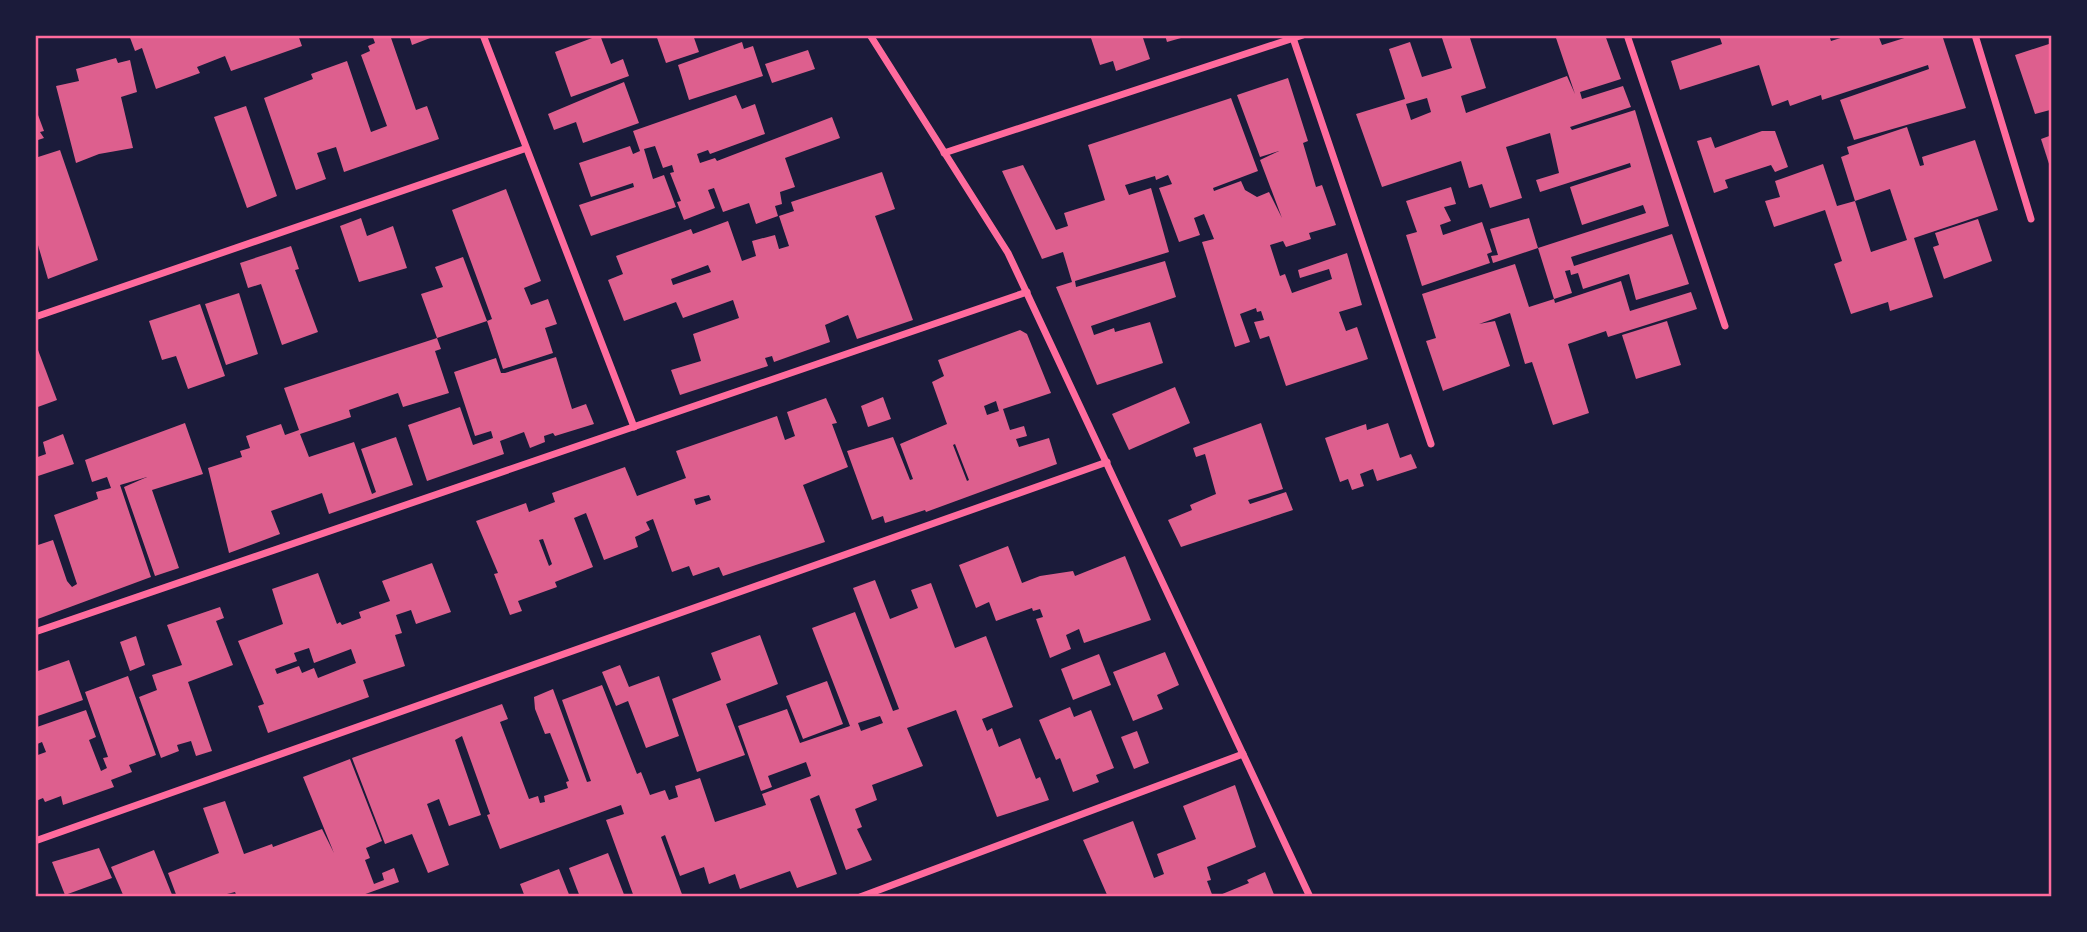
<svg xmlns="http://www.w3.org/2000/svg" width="2087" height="932" font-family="Commissioner,sans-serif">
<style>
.building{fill:#dd5f8e;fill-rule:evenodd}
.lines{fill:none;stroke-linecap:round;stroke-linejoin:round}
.minor{stroke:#ff6b9d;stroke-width:7}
.neatline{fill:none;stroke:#ff6b9d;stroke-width:2.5}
</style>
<rect width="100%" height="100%" fill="#1b1b3a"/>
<g class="building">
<polygon points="129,35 186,35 187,38 190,35 298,35 302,46 231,71 225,56 197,67 200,73 156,89 142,48 135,51"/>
<polygon points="372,35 390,35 416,110 427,106 439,139 344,172 336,147 317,153 326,179 296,190 264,98 313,79 311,74 347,61 371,132 387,126 361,55 370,51 368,46 375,43"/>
<polygon points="409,35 438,35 412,45"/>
<polygon points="600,35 611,64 623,59 629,76 571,97 555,52"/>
<polygon points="656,35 693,35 699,52 666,63"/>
<polygon points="1090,35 1142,35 1150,59 1116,71 1113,61 1100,65"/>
<polygon points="1165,35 1188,35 1188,36 1167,42"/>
<path d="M1441 35H1469L1486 88 1461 96 1466 113 1567 76 1575 94 1555 35H1605L1621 79 1580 92 1582 99 1623 86 1631 107 1570 127 1572 130 1635 110 1669 226 1571 257 1574 266 1672 234 1689 284 1636 300 1629 274 1583 289 1578 273 1571 275 1570 270 1565 271 1572 293 1554 299 1538 248 1646 213 1643 205 1582 225 1570 187 1631 167 1630 163 1540 192 1536 180 1559 173 1550 133 1506 147 1522 198 1490 208 1482 184 1469 188 1461 161 1382 187 1356 114 1405 99 1389 49 1410 42 1422 77 1452 68ZM1427 98 1431 112 1411 120 1406 104Z"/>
<polygon points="1719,35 1829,35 1831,41 1850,35 1878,35 1882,45 1914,35 1942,35 1966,108 1854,140 1840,100 1929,69 1928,65 1822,100 1821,95 1790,106 1788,100 1772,106 1759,65 1680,90 1671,61 1722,44"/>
<polygon points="742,42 744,49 753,46 763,76 689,100 678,65"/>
<polygon points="2052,43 2052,115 2050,110 2035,114 2015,55"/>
<polygon points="808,50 815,69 772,83 765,64"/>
<polygon points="116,58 118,63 130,60 137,92 121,97 133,148 99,154 76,163 56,86 79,81 76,69"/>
<polygon points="1288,78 1308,141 1303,143 1316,187 1322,185 1336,225 1309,233 1311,239 1286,247 1283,241 1270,245 1280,276 1285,274 1292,293 1332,279 1329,269 1300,278 1298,270 1347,253 1362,305 1339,312 1346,331 1357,327 1368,359 1286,386 1269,336 1260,339 1254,322 1264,320 1261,311 1257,312 1256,308 1240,314 1250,342 1235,347 1202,242 1214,239 1204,214 1194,218 1200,235 1179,242 1159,188 1172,184 1168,175 1156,180 1155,176 1125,185 1129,195 1151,188 1169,252 1075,281 1076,287 1165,261 1176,297 1091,326 1094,335 1114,328 1115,332 1150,322 1163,363 1097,385 1056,287 1072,282 1063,252 1042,259 1002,171 1023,165 1056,230 1068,226 1064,213 1105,200 1088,145 1231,98 1258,171 1213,188 1214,191 1241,181 1245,190 1257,197 1269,192 1282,218 1260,160 1279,151 1260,157 1237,95"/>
<polygon points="624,82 639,123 583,143 576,122 554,130 548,114"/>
<polygon points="736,95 742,109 755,104 765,134 710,154 708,150 697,154 700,163 715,158 717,161 832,117 840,138 785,158 795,187 780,192 782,204 775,206 778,216 756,224 749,203 723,212 714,188 708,190 715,208 684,220 677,202 681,201 670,173 674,172 672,165 663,168 655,146 644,149 653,179 664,175 676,207 591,236 579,205 634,187 633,183 591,197 579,163 630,146 633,154 640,151 633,131"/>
<polygon points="246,106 277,196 247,208 214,117"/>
<polygon points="35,107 44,131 40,132 44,138 35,141"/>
<polygon points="1907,127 1920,166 1924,165 1922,157 1975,140 1998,210 1914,238 1933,297 1890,311 1888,302 1851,314 1834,264 1842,261 1825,210 1774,227 1765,201 1780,197 1775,181 1823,164 1837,206 1855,201 1871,252 1907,240 1890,189 1855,201 1841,157 1849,154 1847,147"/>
<polygon points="1762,131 1775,131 1788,167 1775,172 1771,165 1725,180 1728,188 1714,193 1697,141 1711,137 1715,148"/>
<polygon points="2052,135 2052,170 2051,170 2041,139"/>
<polygon points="60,150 98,260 48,279 35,235 35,158"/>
<path d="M882 172 895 209 875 216 913 320 857 339 848 315 825 325 830 342 774 362 772 356 765 358 768 366 680 395 671 370 701 361 693 334 739 318 733 300 683 318 676 302 624 321 608 280 623 274 616 256 691 229 693 234 728 221 742 261 753 257 756 256 752 241 775 235 779 249 789 246 779 216 794 211 791 202ZM708 265 711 272 673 285 671 279Z"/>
<polygon points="1451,187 1456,204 1444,207 1451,221 1440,225 1443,235 1482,222 1492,252 1487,254 1490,263 1422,286 1406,235 1417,232 1406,201"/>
<polygon points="506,189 541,281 524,288 531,305 548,299 557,324 545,328 553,353 503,369 487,321 492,319 452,210"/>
<polygon points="361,218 367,236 393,226 407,268 359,282 340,226"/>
<polygon points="1529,218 1538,248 1493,263 1491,256 1498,255 1490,229"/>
<polygon points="1978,219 1992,261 1944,279 1933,247 1939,245 1935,233"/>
<polygon points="291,246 299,269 295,270 318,332 282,345 261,284 248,288 240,263"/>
<polygon points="463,257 487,321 437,338 421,294 443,287 435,267"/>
<polygon points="1515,264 1529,307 1554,299 1555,303 1621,281 1630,311 1691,292 1697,309 1608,337 1606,331 1568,344 1589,413 1553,425 1532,362 1525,364 1510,313 1479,324 1495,321 1510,366 1445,390 1443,391 1426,341 1436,338 1422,294"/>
<polygon points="239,293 258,354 226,365 205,304"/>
<polygon points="200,304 225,376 188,389 176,356 162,360 149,321"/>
<polygon points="1667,321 1681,365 1636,379 1622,335"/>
<path d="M1020 330 1027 334 1051 393 1003 409 1010 430 1024 426 1027 436 1016 439 1019 447 1049 438 1057 464 926 512 925 510 885 523 883 516 872 520 847 451 893 437 910 480 913 479 900 444 947 424 932 382 944 376 938 360ZM996 401 999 411 987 415 984 406ZM955 444 969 480 967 481 953 445Z"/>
<polygon points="437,338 441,349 435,351 449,393 403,407 398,393 349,410 351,417 300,434 309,457 354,442 372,494 376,492 361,449 396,437 413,485 329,514 322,493 271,511 280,534 229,553 208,468 242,457 240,451 250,448 246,436 281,424 285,435 299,430 284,388"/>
<polygon points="38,350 57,400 35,408 35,351"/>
<polygon points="556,357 572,409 586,404 594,424 555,436 553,433 544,436 545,442 530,448 524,432 500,441 504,454 427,481 408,425 460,407 473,445 493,438 491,431 475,436 454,372 496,358 501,373 505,373"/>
<polygon points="1175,387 1190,423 1129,450 1112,414"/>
<polygon points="883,397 891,419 868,427 861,406"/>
<path d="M826 398 837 423 832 424 848 467 803 485 825 542 723 576 719 567 693 576 689 566 672 572 653 519 646 522 650 530 635 537 638 547 604 560 586 513 574 518 593 567 555 582 557 587 518 601 522 611 510 615 494 574 498 573 476 521 526 503 529 512 555 502 552 493 625 467 637 496 686 478 676 451 777 416 785 440 795 436 787 412ZM709 495 711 500 696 505 694 499ZM543 539 552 564 549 566 539 540Z"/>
<polygon points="185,423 203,474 152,490 179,568 155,576 124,487 147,477 120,485 151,577 35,620 35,546 53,540 67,581 72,587 77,584 54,515 98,499 96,492 111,488 107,477 92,482 85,460"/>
<polygon points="1261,423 1283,489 1248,500 1250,504 1286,492 1293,510 1181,547 1168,520 1192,510 1190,505 1216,494 1205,454 1196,457 1193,448"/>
<polygon points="1388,423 1400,458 1411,454 1417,468 1377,481 1373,469 1360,474 1364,486 1352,490 1348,479 1340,482 1325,438 1366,424 1367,430"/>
<polygon points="63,434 74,464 35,477 35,458 46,454 43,442"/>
<polygon points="1008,546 1022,583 1040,576 1073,571 1075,576 1125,556 1151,620 1084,643 1079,629 1066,635 1071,649 1050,658 1036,619 1043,617 1040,609 1033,611 1032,608 996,621 989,602 976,608 959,565"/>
<path d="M432 563 451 612 416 624 411 610 396 615 402 633 395 635 405 666 363 680 369 697 268 733 258 706 264 704 238 641 283 624 272 589 318 573 337 624 340 622 342 625 361 618 359 612 390 601 382 581ZM309 648 314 663 351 649 356 663 318 678 314 668 302 673 299 666 277 674 275 669 297 661 294 653Z"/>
<path d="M875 580 890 619 918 608 911 590 931 583 955 648 986 636 1013 707 982 719 987 731 992 728 999 747 1020 738 1036 779 1040 777 1049 800 997 817 956 710 907 728 923 766 872 785 877 800 855 809 862 827 857 829 872 860 846 870 819 795 810 799 837 874 797 888 790 871 740 889 735 874 709 884 704 867 680 876 665 835 661 837 683 897H634L606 820 624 814 621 805 500 849 487 815 490 814 462 736 455 740 481 815 449 826 439 799 427 804 449 865 428 873 412 834 385 844 352 758 502 704 508 719 500 722 529 799 538 796 540 803 545 802 544 796 568 788 566 782 569 781 550 733 545 734 535 709 534 697 553 689 587 782 591 781 562 700 602 685 637 774 641 772 650 795 665 790 669 800 678 797 675 786 700 778 715 822 766 805 762 794 811 776 806 762 768 776 772 787 761 791 738 726 787 709 800 743 850 726 812 628 855 612 893 711 899 709 853 588ZM880 716 883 723 861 731 858 723Z"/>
<polygon points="220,607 224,618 216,621 233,665 188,682 212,751 196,756 191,741 177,745 179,751 161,758 139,697 157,690 152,675 182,665 167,625"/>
<polygon points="760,635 778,684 726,704 745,755 697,772 672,699 721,680 711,653"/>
<polygon points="136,636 145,665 130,671 120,642"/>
<polygon points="1165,652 1179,685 1157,695 1163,709 1133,721 1113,672"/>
<polygon points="1099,654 1111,685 1073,700 1061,669"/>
<polygon points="69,660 83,700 35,717 35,672"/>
<polygon points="620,665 629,687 659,676 679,736 646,748 628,701 616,706 602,672"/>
<polygon points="128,676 156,755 129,765 132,772 111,780 114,787 63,805 61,796 45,802 43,798 36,801 35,756 46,752 42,742 35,745 35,723 37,727 86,710 96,737 89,740 101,771 107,768 103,758 108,757 85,692"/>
<polygon points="827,681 843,724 803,739 786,696"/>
<polygon points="1070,707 1074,717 1091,710 1114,768 1096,775 1099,782 1073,792 1060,758 1056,760 1039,720"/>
<polygon points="1137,731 1149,763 1134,769 1121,737"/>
<polygon points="350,759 382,841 366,848 370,858 365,860 374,884 384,880 382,873 394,868 399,882 357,897 237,897 235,892 227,894 228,897 177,897 168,873 219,853 203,808 225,801 244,854 272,844 273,847 322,829 334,853 303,777"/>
<polygon points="1235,785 1256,847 1207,867 1211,880 1207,881 1213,897 1108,897 1083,840 1133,821 1154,878 1164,874 1157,854 1196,839 1183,806"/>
<polygon points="99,848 112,878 65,895 52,862"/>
<polygon points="154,850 173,897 124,897 111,867"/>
<polygon points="608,853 625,897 580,897 569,868"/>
<polygon points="559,869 570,897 525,897 520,884"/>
<polygon points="1265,872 1275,897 1215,897 1249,883 1247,880"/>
</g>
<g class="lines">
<g class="minor">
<polyline points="483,35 634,427"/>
<polyline points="870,35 1008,253 1310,897"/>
<polyline points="1627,35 1725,326"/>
<polyline points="1975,35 2031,219"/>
<polyline points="1293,38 1431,444"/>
<polyline points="944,153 1303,35"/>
<polyline points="35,317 524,149"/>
<polyline points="35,632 1027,292"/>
<polyline points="35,841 1107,462"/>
<polyline points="860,897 1243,754"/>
</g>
</g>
<rect width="2087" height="932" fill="none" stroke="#1b1b3a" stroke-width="74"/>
<rect x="37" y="37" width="2013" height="858" class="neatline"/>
</svg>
